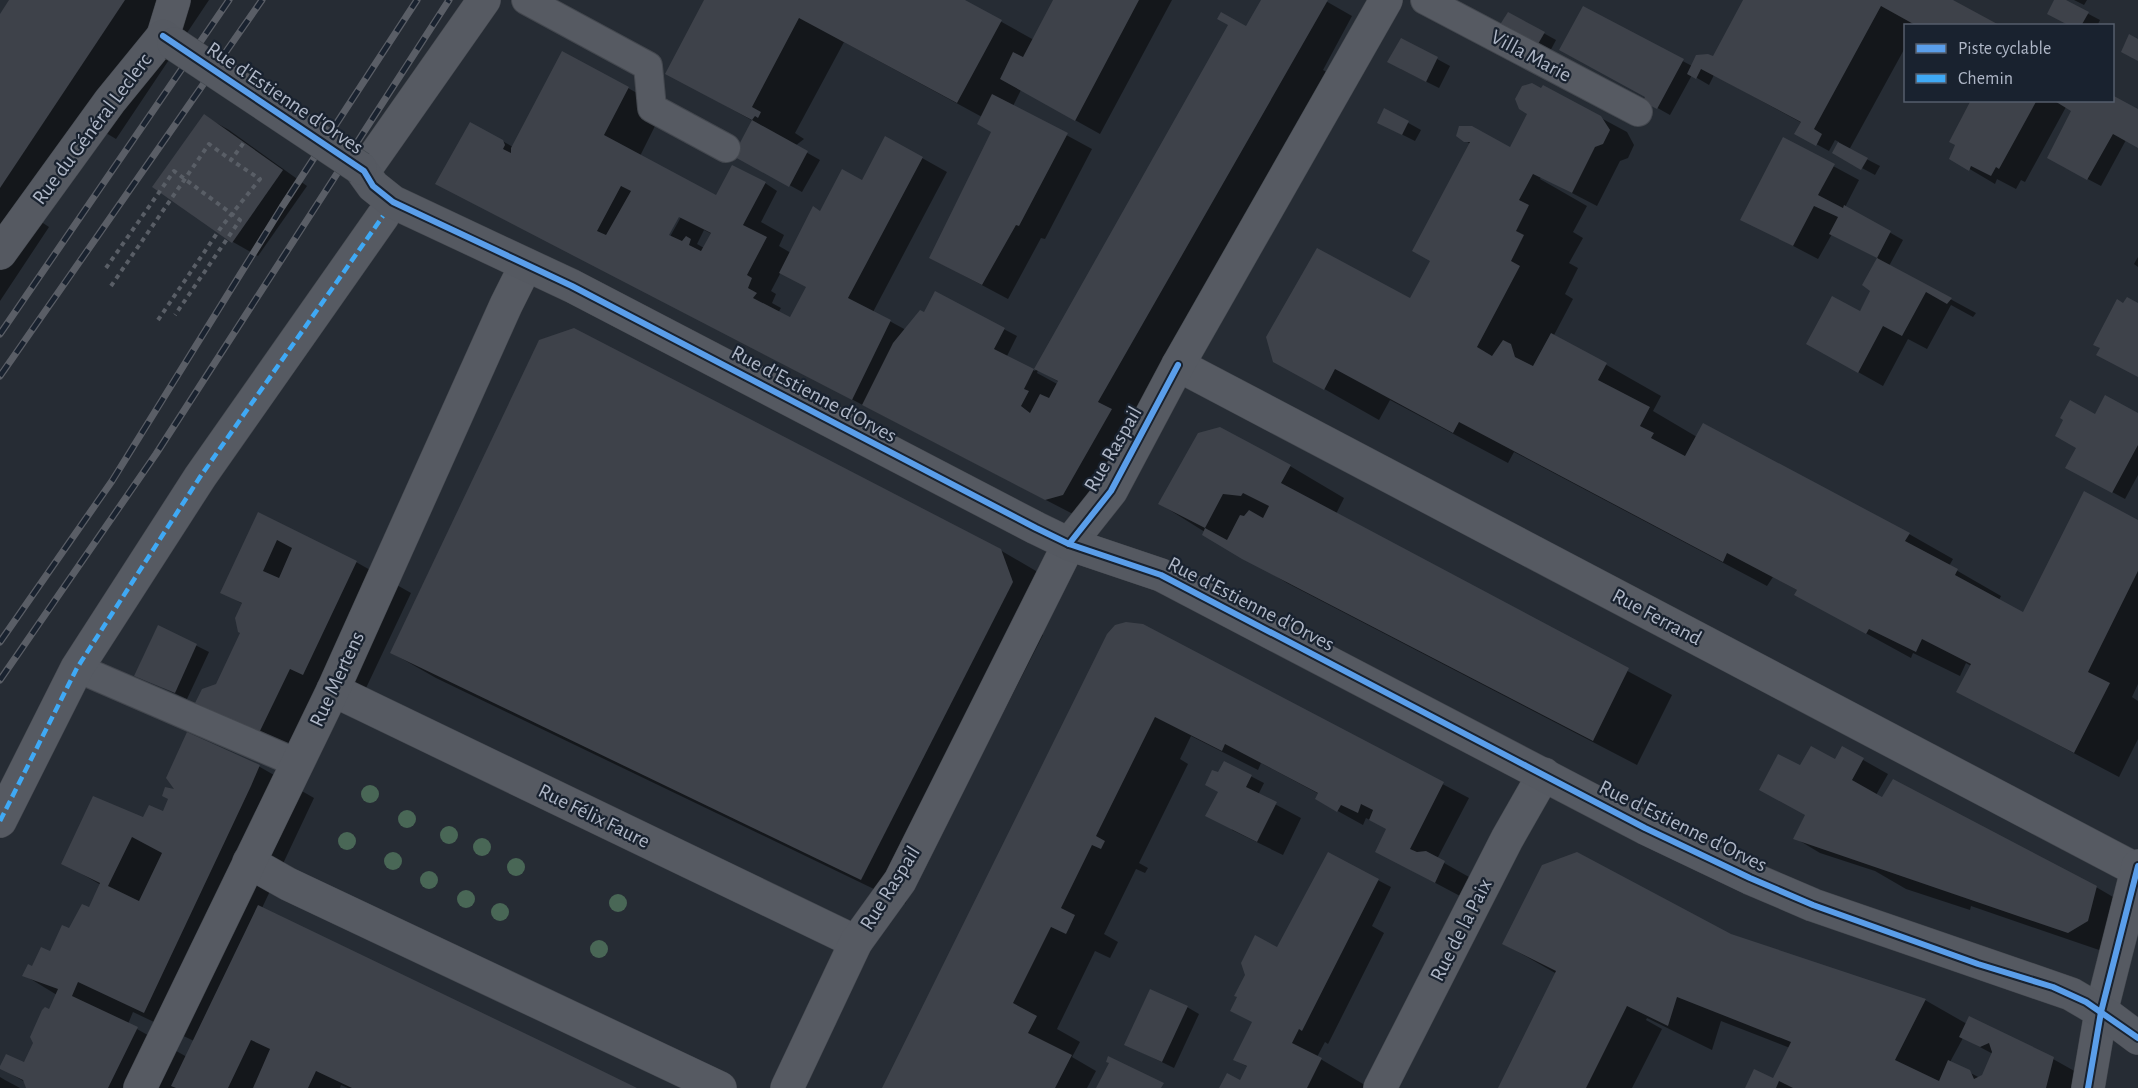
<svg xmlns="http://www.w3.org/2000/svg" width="2138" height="1088" font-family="'Alegreya Sans',sans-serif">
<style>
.shadow{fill:#0007;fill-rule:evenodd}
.building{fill:#3e424a;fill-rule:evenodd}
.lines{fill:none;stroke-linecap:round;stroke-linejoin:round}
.lane-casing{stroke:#44484f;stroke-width:30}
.street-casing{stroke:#44484f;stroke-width:34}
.secondary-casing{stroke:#44484f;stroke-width:34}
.path{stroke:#595e66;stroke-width:4;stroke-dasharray:4.5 4.5;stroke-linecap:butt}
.lane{stroke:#565a62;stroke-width:28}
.street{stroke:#565a62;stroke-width:33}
.secondary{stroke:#555961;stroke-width:33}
.rail-casing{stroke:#5a5e66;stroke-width:7}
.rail{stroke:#19222f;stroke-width:4.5;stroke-dasharray:14;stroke-linecap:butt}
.secondary-bridge-casing{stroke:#44484f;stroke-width:34;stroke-linecap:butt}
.secondary-bridge{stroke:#555961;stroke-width:33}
.quiet{stroke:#3fa9f5;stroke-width:4.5;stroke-dasharray:9 4.5;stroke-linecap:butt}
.cycleway-casing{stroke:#19222f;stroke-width:10}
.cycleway{stroke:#5a9eea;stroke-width:6}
.tree{fill:#496756}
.labels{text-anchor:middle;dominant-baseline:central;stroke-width:4.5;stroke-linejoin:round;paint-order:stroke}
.street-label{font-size:21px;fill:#afb7c7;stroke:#19222f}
</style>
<rect width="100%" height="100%" fill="#262c34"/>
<g class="shadow">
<polygon points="10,0 209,0 116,139 91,124 31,215 49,227 0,301 0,17"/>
<polygon points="706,0 962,0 1034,40 1055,0 1172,0 1100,134 1021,90 1013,106 1092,149 1045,239 1041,238 1008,299 931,258 993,132 982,117 844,42 795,133 804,139 795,146 820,160 802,192 735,155 753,121 667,73"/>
<path d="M1262 0H1324L1352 16 1323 70 1351 86 1088 509 1071 513 437 184 471 124 513 147 628 88 664 108 640 156 726 202 765 183 777 191 761 222 784 235 779 246 791 253 820 212 862 182 922 158 947 172 873 312 906 330 924 314 935 293 1017 336 1007 356 1035 371 1230 25 1247 28ZM677 217H681L667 242 664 241ZM704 230 712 234 704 248 697 244ZM781 272 808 287 791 319 778 313 781 308 772 303 776 294 771 291ZM1038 370 1059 382V385L1037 373Z"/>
<polygon points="1745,0 1948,0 1917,26 1906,26 1906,46 1849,150 1880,166 1875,175 1834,153 1839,142 1835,140 1829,151 1796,133 1802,123 1714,75 1709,85 1692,75 1670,115 1645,101 1647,97 1583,8 1692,66 1714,58"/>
<polygon points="2056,0 2062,0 2100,20 2097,26 2072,26"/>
<polygon points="2074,0 2087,0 2084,5"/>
<polygon points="1509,14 1556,40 1547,57"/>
<polygon points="1402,40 1450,66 1439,88 1401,69"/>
<polygon points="1973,100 2112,100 2138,110 2138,147 2126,140 2101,186 2061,165 2073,111 2066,107 2025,182 2021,180 2016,189 1997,179 1995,184 1951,158"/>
<polygon points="1385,110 1421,130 1415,141 1391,129"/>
<polygon points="204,116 229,130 307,186 258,256 233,242"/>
<polygon points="1601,118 1627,132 1634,145 1628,158 1620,161 1597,206 1541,177 1540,179 1587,206 1573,232 1583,238 1569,263 1578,268 1565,294 1573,299 1554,335 1661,396 1653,411 1697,437 1909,534 1953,559 1949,566 2001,596 1999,600 2024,614 2138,522 2138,684 2132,697 2138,701 2138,739 2119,777 1958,692 1971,666 1966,663 1960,676 1913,653 1911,658 1796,595 1799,591 1773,577 1767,586 1514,452 1508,463 1390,400 1379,420 1275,361 1411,300 1431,260 1471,145 1457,133 1460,127 1510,149"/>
<polygon points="1783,139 1859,180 1845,207 1903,240 1889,266 1976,313 1973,317 1951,305 1927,349 1908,339 1883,386 1833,358 1872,291 1864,285 1878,258 1832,234 1818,259 1742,219"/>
<polygon points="2138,257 2138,267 2134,264"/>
<polygon points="2138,414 2138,475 2125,499 2079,474"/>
<polygon points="1290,466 1344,498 1336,514 1672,695 1637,765 1287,583 1160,504"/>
<polygon points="258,514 356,562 411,593 358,705 345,700 314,763 251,734 217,685 242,632 243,604 222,592"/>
<polygon points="1000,550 1036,571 1048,603 1035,630 1043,635 905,904 436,678 392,653"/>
<polygon points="1142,626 1469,798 1437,859 1469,877 1460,896 1377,852 1388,829 1366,818 1363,825 1316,799 1319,794 1261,763 1258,770 1191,736 1180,759 1188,764 1139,863 1148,868 1145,873 1136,869 1104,934 1118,942 1110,958 1095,951 1057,1029 1080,1042 1072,1057 1096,1071 1087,1088 883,1088"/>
<polygon points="159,627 209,652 187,699 136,675"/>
<path d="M188 734 260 767 314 798 262 908 633 1088H348L341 1085 340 1088H28L25 1082 1 1068 24 1064 57 995 24 975 50 952 90 909 101 885 63 863 144 819 164 813 177 792ZM133 1012 194 1041 187 1057 128 1024Z"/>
<polygon points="1842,748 1888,774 1876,795 1883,799 2096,887 2132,908 2105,952 1971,906 1970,910 1906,889 1875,871 1820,853 1795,838 1807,815 1800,767 1835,761"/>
<polygon points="1225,763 1264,783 1258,795 1301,818 1283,855 1232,830"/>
<polygon points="1328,854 1391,887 1372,926 1384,933 1328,1044 1325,1042 1317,1057 1370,1088 1220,1088 1240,1081 1248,1067 1235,1060 1254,1023 1278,949"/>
<path d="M1731 935 1925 1000 1967 1024 2053 1059 2078 1073 2075 1088H1746L1774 1080 1790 1048 1721 1021 1712 1050 1647 1018 1646 1020 1662 1029 1632 1088H1500L1557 974 1504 944ZM1963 1038 1993 1054 1984 1076 1980 1078 1950 1062Z"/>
<polygon points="1187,1007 1199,1014 1174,1068 1139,1051"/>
<polygon points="0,1077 5,1080 20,1088 0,1088"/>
</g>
<g class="building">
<polygon points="9,0 125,0 0,188 0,14"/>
<polygon points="704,0 965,0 1002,20 957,103 799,18 752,107 761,112 758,118 755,116 752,120 665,74"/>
<polygon points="1053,0 1139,0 1075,121 1000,79 1013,52 1023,57"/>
<polygon points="1261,0 1328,0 1098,402 1112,409 1063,495 1045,500 862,405 893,343 920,310 924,312 935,291 1005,328 994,349 1034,369 1024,389 1029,391 1021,406 1030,413 1040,394 1049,398 1058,381 1034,369 1228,25 1217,19 1221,12 1246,26"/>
<polygon points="1743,0 1953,0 2001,26 1917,26 1881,6 1814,129 1822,134 1816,146 1794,134 1801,122 1701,69 1696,79 1687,74 1696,55 1708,54 1713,56"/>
<polygon points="2054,0 2066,0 2089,12 2081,26 2070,26 2047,14"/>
<polygon points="1583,6 1684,59 1657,109 1643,102 1645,97 1559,50"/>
<polygon points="1508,12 1545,32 1534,51 1496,31"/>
<polygon points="2129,34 2138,39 2138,61 2121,52"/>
<polygon points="1401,38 1438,57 1426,82 1387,62"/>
<path d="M562 51 629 87 604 135 716 195 732 165 766 182 743 225 767 237 747 275 752 278 748 288 757 293 753 298 790 317 806 287 779 273 813 206 820 211 842 169 862 180 885 136 923 157 848 298 891 320 852 400 435 184 470 122 503 140 505 145 503 149 511 153V148ZM621 186 631 191 606 235 597 231ZM679 217 711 233 701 251 689 245 691 239 686 236 682 241 669 235Z"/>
<polygon points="1532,83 1541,88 1543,85 1601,116 1610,130 1603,144 1595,147 1572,193 1533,174 1519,200 1529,205 1516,231 1524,235 1511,261 1520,266 1477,347 1492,356 1503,340 1511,344 1515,357 1533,366 1551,333 1607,363 1598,380 1650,407 1640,426 1654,433 1651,438 1685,456 1703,423 1910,533 1905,541 1958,569 1955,575 2023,612 2084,491 2138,520 2138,571 2088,672 2110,683 2074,753 1956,692 1971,664 1922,639 1916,652 1869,629 1866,634 1794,595 1797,590 1727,553 1723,562 1459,422 1453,433 1335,369 1324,390 1273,362 1266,337 1317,248 1410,298 1430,261 1412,251 1470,142 1464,142 1456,136 1459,126 1472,126 1510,147 1527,114 1519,109 1515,99 1522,86"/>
<polygon points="992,94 1068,133 1019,226 1016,225 982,285 929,258 991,132 977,124"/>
<polygon points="2112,95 2138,109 2138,148 2113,134 2087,180 2047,158 2071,111 2053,100 2112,100"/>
<polygon points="1971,100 2037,100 1999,169 1996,167 1991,176 1971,166 1969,171 1949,159 1955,145 1949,142"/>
<polygon points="1384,108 1409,121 1402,135 1377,123"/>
<polygon points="204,114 283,170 232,243 152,187"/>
<polygon points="752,120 808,151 789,187 733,156"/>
<polygon points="1783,137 1835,164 1818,195 1843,208 1844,205 1891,231 1877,258 1829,234 1838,217 1814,206 1793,246 1740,220"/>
<polygon points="1838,142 1868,158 1861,170 1832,153"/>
<polygon points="1877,258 1952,298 1947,304 1926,292 1902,336 1883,326 1858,373 1806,344 1832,296 1860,311 1870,291 1862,285"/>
<polygon points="2127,297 2138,303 2138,377 2096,355 2100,348 2093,345 2117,299 2123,303"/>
<polygon points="574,328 1001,549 1013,582 861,880 390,653 539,340"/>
<polygon points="2105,395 2138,413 2138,445 2112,493 2065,468 2076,448 2055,436 2063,420 2060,418 2070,400 2095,414"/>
<polygon points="1220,427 1291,465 1281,483 1629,668 1593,741 1242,559 1202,535 1205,528 1227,540 1240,515 1244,516 1249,510 1263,518 1269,506 1243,493 1241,496 1223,494 1205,528 1158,504 1198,433"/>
<path d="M258 512 357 561 303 675 290 669 259 733 195 703 202 689 216 684 240 633 238 632 235 618 242 603 220 593ZM277 540 292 548 279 578 263 571Z"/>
<polygon points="1126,622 1143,624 1444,782 1410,849 1417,852 1426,851 1445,861 1435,883 1375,852 1386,829 1369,820 1373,810 1361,804 1358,813 1341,805 1337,812 1315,799 1318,793 1225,744 1222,751 1155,717 1096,836 1105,841 1101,849 1092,845 1061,908 1075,915 1069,928 1066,934 1051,927 1013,1003 1037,1016 1028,1033 1072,1055 1055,1088 882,1088 1107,634 1115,625"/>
<polygon points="158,625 197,644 175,693 134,676"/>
<path d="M187 732 260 765 251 786 144 1013 78 982 72 996 138 1027 108 1088H26L23 1080 0 1069V1066L6 1054 24 1062 33 1043 30 1037 42 1010 45 1007 49 1009 58 989 22 976 28 964 32 966 41 947 50 951 62 925 69 928 82 904 89 907 100 883 61 864 93 796 143 817 149 805 163 811 168 799 162 796 165 787 174 789 166 778ZM132 837 162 853 139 901 108 886Z"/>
<polygon points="1811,746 1835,759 1842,746 1864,758 1852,780 1882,797 1893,779 2097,886 2088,921 2068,933 1793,839 1805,815 1759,790 1778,754 1800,765"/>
<polygon points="1224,761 1252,775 1246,787 1277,802 1257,842 1205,816 1218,792 1205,785 1212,770 1218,772"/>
<polygon points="1328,852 1379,879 1302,1031 1299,1029 1292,1043 1322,1058 1307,1088 1219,1088 1227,1073 1240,1080 1247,1066 1233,1060 1252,1022 1230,1011 1237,997 1234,996 1245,975 1241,963 1255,935 1277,947"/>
<polygon points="1577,852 1731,934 1926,999 1895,1060 1939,1081 1948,1060 1970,1070 1974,1079 1982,1075 1992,1052 1989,1043 1980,1047 1959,1037 1969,1016 2054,1057 2046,1088 1793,1088 1779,1081 1776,1088 1745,1088 1754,1069 1773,1078 1791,1042 1677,997 1668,1026 1627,1006 1586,1088 1498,1088 1556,971 1502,944 1542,865"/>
<polygon points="258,905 547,1044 637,1088 352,1088 316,1071 308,1088 253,1088 270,1049 251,1040 228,1088 176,1088 171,1086"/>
<polygon points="1150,989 1188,1006 1162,1062 1124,1045"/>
<polygon points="1108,1056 1164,1083 1161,1088 1096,1088 1109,1063 1106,1062"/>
</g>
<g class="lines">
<defs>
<g id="lane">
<polyline points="526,0 648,66 652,108 726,148"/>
<polyline points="1425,0 1638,112"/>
<polyline points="77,668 297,763"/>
</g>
<g id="street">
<polyline points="163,36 174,0"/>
<polyline points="364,171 484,0"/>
<polyline points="1178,365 2137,870"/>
<polyline points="333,690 856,942"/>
<polyline points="0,821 77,668 200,477 383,216"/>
<polyline points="249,862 288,884 720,1088"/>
<polyline points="140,1088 333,690 506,305 526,265"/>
<polyline points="787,1088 856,942 900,881 1069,544 1111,491 1178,365 1386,0"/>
<polyline points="1380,1088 1507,839 1544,774"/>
<polyline points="2088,1088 2101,1012 2138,866"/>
</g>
<g id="secondary">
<polyline points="360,168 373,186 393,202 572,286 1036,528 1069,544 1161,575 1645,828 1750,878 1813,905 2071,994 2110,1017 2138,1038"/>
<polyline points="0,253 110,101 163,36 174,44"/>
</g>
</defs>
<use href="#lane" class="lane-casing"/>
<use href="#street" class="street-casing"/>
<use href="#secondary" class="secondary-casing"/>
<g class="path">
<polyline points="106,268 174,171 240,220 175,315"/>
<polyline points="111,286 209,144 231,160"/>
<polyline points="158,320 222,226 260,179 231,160 245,141"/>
</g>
<use href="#lane" class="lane"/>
<use href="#street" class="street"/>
<use href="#secondary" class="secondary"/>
<defs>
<g id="rail">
<polyline points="0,334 229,0"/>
<polyline points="0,376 262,0"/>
<polyline points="0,642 112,481 282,207 417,0"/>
<polyline points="0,680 156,454 449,0"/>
</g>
</defs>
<use href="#rail" class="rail-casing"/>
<use href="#rail" class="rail"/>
<defs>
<polyline id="secondary-bridge" points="174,44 360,168"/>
</defs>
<use href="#secondary-bridge" class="secondary-bridge-casing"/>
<use href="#secondary-bridge" class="secondary-bridge"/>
<polyline class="quiet" points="0,821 77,668 200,477 383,216"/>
<defs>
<g id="cycleway">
<polyline points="163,36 364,171 373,186 393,202 572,286 1036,528 1069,544 1161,575 1645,828 1750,878 1813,905 1978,964 2053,987 2086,1002 2138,1038"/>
<polyline points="1069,544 1111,491 1178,365"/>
<polyline points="2088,1088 2101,1012 2138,866"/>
</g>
</defs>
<use href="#cycleway" class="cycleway-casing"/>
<use href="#cycleway" class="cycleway"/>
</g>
<g class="tree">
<circle cx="370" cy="794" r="9"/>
<circle cx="407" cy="819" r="9"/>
<circle cx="449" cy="835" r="9"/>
<circle cx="347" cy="841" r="9"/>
<circle cx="482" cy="847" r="9"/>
<circle cx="393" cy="861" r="9"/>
<circle cx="516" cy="867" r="9"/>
<circle cx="429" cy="880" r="9"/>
<circle cx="466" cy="899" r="9"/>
<circle cx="618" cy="903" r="9"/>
<circle cx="500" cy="912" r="9"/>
<circle cx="599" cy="949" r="9"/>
</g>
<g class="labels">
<g class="street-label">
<text transform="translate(1531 56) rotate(28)">Villa Marie</text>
<text transform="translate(285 98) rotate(34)">Rue d'Estienne d'Orves</text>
<text transform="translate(92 129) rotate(-53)">Rue du Général Leclerc</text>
<text transform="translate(814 394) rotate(28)">Rue d'Estienne d'Orves</text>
<text transform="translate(1113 449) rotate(-60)">Rue Raspail</text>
<text transform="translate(1251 604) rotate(27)">Rue d'Estienne d'Orves</text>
<text transform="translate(1657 617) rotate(28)">Rue Ferrand</text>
<text transform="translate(337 679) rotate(-65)">Rue Mertens</text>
<text transform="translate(594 816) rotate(26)">Rue Félix Faure</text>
<text transform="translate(1683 826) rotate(26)">Rue d'Estienne d'Orves</text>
<text transform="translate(890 888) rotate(-58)">Rue Raspail</text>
<text transform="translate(1461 930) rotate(-63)">Rue de la Paix</text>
</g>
</g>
<rect x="1904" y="24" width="210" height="78" fill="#19222f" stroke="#555e6c" stroke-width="1.5"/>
<rect x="1916" y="44" width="30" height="9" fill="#5a9eea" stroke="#555e6c" stroke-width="1.5"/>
<text x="1958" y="54" font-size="18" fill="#afb7c7">Piste cyclable</text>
<rect x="1916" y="74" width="30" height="9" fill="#3fa9f5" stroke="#555e6c" stroke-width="1.5"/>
<text x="1958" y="84" font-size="18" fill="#afb7c7">Chemin</text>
</svg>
